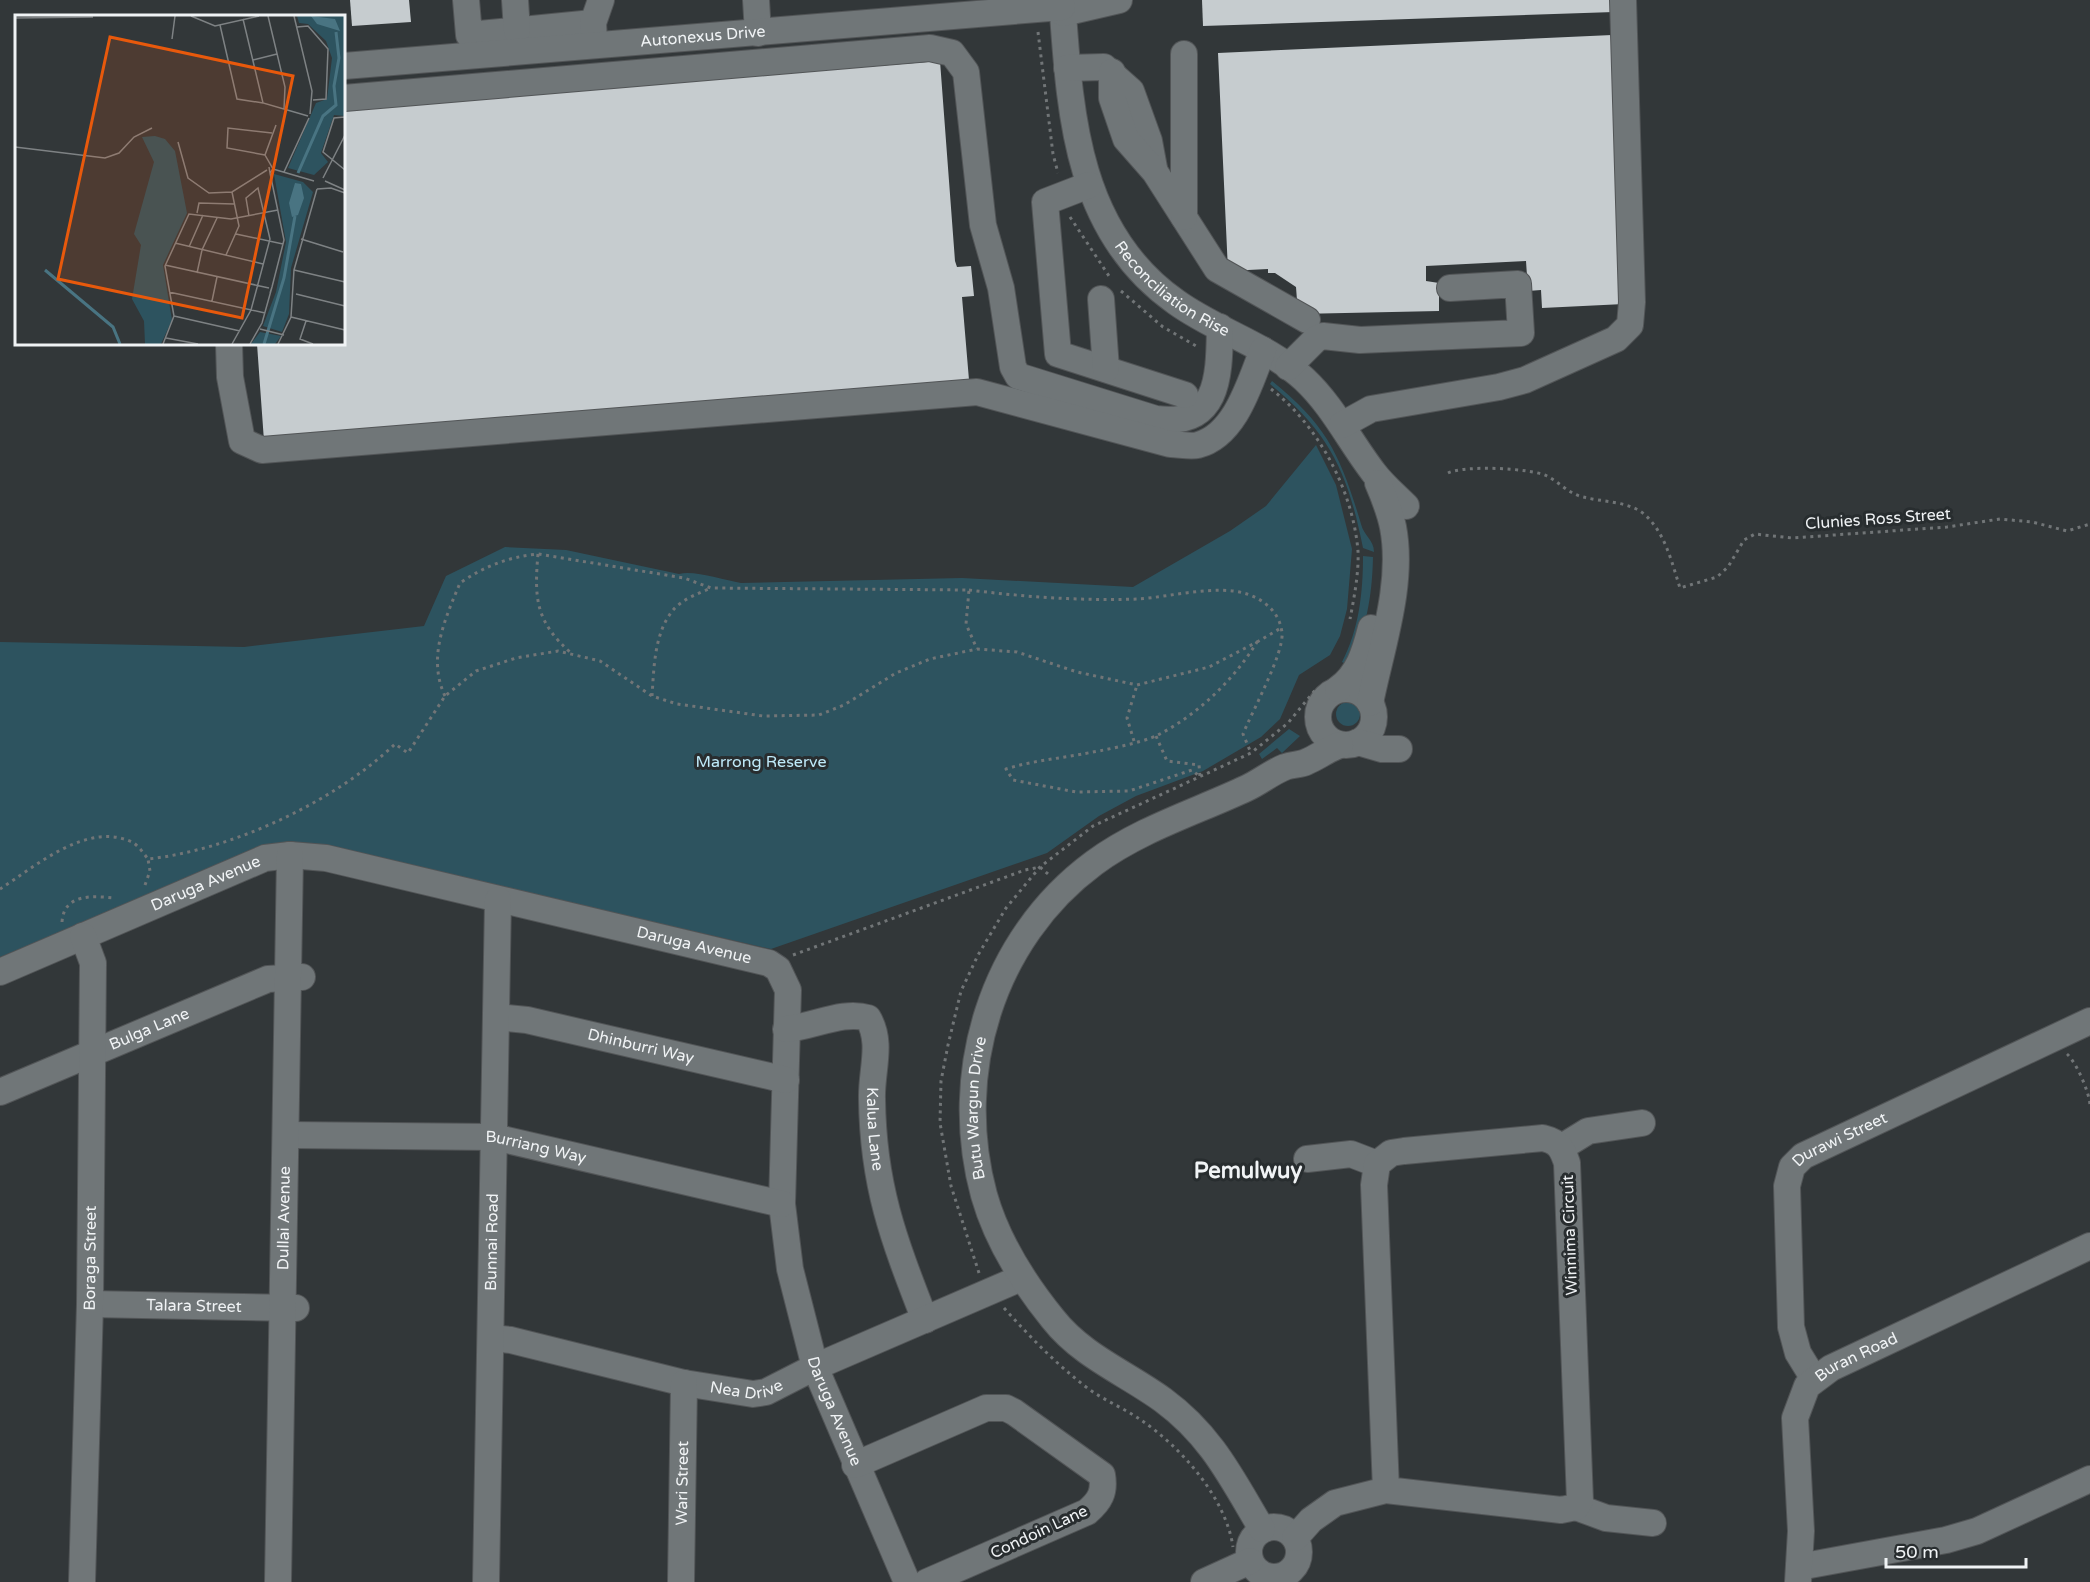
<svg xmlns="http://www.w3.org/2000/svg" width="2090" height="1582" font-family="'Varela Round',sans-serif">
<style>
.green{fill:#2d535f}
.building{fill:#c6cccf}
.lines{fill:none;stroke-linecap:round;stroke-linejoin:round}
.minor-casing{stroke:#525557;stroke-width:28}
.path{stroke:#717577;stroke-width:3;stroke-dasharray:3 4.5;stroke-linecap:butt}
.minor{stroke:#707678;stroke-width:26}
.labels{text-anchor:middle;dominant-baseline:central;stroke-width:6;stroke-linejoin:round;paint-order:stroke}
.street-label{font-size:16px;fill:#f0f3f5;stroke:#282d2f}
.park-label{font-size:16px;fill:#bfeaf9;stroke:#282d2f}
.district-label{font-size:22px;font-weight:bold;fill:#f0f3f5;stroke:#282d2f}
.inset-river{fill:none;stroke:#497482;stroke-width:3}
.inset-road{fill:none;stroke:#7e8284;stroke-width:1.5}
.view{fill:#e8590c;fill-opacity:0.15;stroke:#e8590c;stroke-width:3}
.inset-edge{fill:none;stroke:#f0f3f5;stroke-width:3}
</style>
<rect width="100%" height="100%" fill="#323739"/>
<g class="green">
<path d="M1272 381C1328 426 1341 457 1361 524 1364 536 1374 540 1374 552L1363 548C1348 473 1330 433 1270 384Z"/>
<path d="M1316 445 1336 485 1352 549 1347 609 1340 636 1330 655 1299 675 1280 719 1261 737 1203 771 1136 796 1099 816 1047 853 771 949 311 843 282 842 0 957V642L244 647 424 626 446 576 505 547 566 550 679 574C694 570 723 580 741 583L962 578 1133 587 1230 531 1266 506Z"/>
<path d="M1363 556 1373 557C1372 600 1366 626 1350 666L1342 662C1359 629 1363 593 1363 556Z"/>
<circle cx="1348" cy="714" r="12"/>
<polygon points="1289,729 1300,736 1282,753 1277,748 1262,759 1259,754"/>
</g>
<g class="building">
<polygon points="350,0 409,0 411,22 352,26"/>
<polygon points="1202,0 1613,0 1614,12 1203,26"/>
<polygon points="1612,35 1624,304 1542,308 1541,290 1528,291 1526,261 1426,266 1426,281 1439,283 1439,311 1298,314 1296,287 1275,273 1268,273 1268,269 1228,271 1218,53"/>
<polygon points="940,61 955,261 957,267 971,266 974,296 962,297 969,380 924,384 924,389 264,441 257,344 344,344 344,108"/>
</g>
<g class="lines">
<defs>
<g id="minor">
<polyline points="466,0 469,35 593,23"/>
<polyline points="515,0 517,31"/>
<polyline points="756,0 758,33"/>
<path id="s1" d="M1062 0C1070 111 1075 231 1176 302 1216 331 1267 345 1304 379 1333 406 1350 442 1374 473 1383 485 1395 495 1406 506"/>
<polyline points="1063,13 1119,0"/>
<polyline points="594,40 593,23 601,0"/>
<path id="s2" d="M344 66 1062 7"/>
<polyline points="1067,68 1104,67 1131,91 1149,141 1154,168"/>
<polyline points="1112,72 1112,98 1126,139 1155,172 1217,269 1307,320"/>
<path d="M344 98 930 48 952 53 966 72 983 225 1001 288 1013 367 1018 376 1156 419C1220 427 1219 375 1220 327"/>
<polyline points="1089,185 1045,202 1058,354 1185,395"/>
<polyline points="1184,217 1184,54"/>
<polyline points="1101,299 1106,369"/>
<path d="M229 344 230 377 242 441 262 450 977 392 1170 444C1179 444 1190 447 1198 445 1236 435 1250 382 1263 350"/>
<polyline points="1288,367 1316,339 1323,336 1360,340 1521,333 1518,284 1450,288"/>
<polyline points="1342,425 1371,409 1499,387 1525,380 1616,339 1630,325 1632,302 1623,0"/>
<circle cx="1346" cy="717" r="28"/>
<path d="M1338 689C1358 675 1365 652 1371 628"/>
<path d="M1370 703C1381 648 1404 584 1393 527 1390 512 1384 497 1378 483"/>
<polyline points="1358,742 1382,749 1399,749"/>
<path id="s3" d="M0 972 265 858 290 855 326 858 769 963 778 969 788 990 782 1204 790 1269 815 1367 907 1582"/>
<path id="s4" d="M496 1017 527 1020 786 1080"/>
<path id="s5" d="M786 1029C813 1027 843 1010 868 1018 883 1043 871 1071 872 1099 873 1187 894 1240 925 1320"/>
<path id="s6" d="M0 1092 268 979 302 977"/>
<path id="s7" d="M287 1135 494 1137 782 1204"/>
<polyline points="1562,1147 1588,1131 1642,1123"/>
<polyline points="1307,1159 1351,1154 1377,1164"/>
<path id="s8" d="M90 1304 296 1308"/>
<path id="s9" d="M491 1338 511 1340 684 1383 753 1394 766 1392 815 1367 1021 1278"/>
<path id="s10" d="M1814 1379 1798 1353 1791 1327 1787 1186 1792 1167 1803 1156 2090 1021"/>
<path d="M855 1465 986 1408H1006L1014 1412 1102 1475C1105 1492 1100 1501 1087 1512L927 1582"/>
<polyline points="1576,1507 1606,1518 1653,1523"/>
<circle cx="1274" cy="1552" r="25"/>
<path id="s11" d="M1262 1529C1232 1479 1212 1436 1163 1400 1126 1373 1082 1356 1053 1319 1023 1282 997 1241 984 1195 951 1074 991 939 1094 863 1140 829 1196 812 1247 788 1260 782 1272 772 1285 767 1292 764 1300 765 1306 762 1318 757 1328 749 1340 745"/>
<path d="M1295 1538 1311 1520 1335 1503 1386 1490 1561 1510 1576 1507 1580 1501 1567 1163C1562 1148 1559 1142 1543 1138L1404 1151 1391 1153 1377 1164 1374 1185 1386 1490"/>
<polyline points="1799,1567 1946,1540 1977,1531 2090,1479"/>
<path id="s12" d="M82 1582 90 1304 93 963 83 936"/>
<path id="s13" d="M278 1582 290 855"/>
<path id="s14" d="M486 1582 498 900"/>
<path id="s15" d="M681 1582 684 1383"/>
<polyline points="1204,1582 1250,1561"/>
<path id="s16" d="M1798 1582 1801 1531 1795 1418 1807 1386 1831 1368 2090 1246"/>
</g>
</defs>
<use href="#minor" class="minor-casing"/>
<g class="path">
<polyline points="1038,32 1053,154 1058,173"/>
<polyline points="1070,217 1111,279"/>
<polyline points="1121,291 1163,327 1198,347"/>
<path d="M1271 389C1319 426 1353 491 1358 551 1359 573 1354 598 1350 619"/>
<path d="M1448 473C1464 465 1531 468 1547 476 1559 482 1569 494 1583 497 1602 502 1628 501 1644 514 1665 532 1672 563 1680 588L1717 577 1728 567 1744 540 1755 534 1792 538 1947 527 2000 519 2032 522 2067 531 2090 524"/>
<path d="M538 554C534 599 536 622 571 653"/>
<path d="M969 590C1026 597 1081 601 1138 599 1170 597 1217 584 1247 594 1265 600 1280 613 1282 633 1284 653 1252 712 1243 734L1251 753"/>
<polyline points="1257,642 1281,628"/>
<path d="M445 696C427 658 445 619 460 583 485 566 508 557 538 554L684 578 711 588 969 590 966 624 977 649"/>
<path d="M652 696C654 668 654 632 674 609 683 599 699 593 711 588"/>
<polyline points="1156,736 1167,761 1199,765 1200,777"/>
<polyline points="1134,741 1127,718 1137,685"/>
<polyline points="145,885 150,871 148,859"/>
<path d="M0 889C36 866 87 821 132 842 138 845 144 854 148 859 232 850 334 802 395 744L408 753 445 696 476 671 516 658 558 651 600 661 652 696 677 704 763 716 819 715 844 705 896 673 930 659 977 649 1017 652 1077 672 1137 685 1209 667 1257 642C1234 680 1197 715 1158 735 1142 743 1100 751 1082 754 1056 759 1031 761 1006 769L1013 780 1076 792 1129 791 1192 770 1200 777"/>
<path d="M62 922C64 893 93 896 115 898"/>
<polyline points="793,955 1025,870 1040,867 1048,874"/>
<path d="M2067 1054C2076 1062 2090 1093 2090 1106"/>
<polyline points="979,1273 951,1186 940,1123 941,1081 948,1045 961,991 978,955 1006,908 1040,867 1093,826 1251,753 1288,723 1316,689"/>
<path d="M1004 1308C1032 1339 1057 1365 1090 1390 1106 1401 1125 1409 1141 1420 1181 1447 1226 1498 1233 1547"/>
</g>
<use href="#minor" class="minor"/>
</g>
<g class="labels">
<g class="street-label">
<text stroke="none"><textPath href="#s2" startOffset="360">Autonexus Drive</textPath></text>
<text stroke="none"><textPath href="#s1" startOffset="324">Reconciliation Rise</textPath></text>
<text transform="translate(1878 519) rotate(-4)">Clunies Ross Street</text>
<text stroke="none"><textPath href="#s3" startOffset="224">Daruga Avenue</textPath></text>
<text stroke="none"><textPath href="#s3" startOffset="728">Daruga Avenue</textPath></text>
<text stroke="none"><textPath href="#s6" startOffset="162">Bulga Lane</textPath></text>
<text stroke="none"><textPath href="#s4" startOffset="148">Dhinburri Way</textPath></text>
<text stroke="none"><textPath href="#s11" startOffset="532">Butu Wargun Drive</textPath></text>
<text stroke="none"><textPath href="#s5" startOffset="196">Kalua Lane</textPath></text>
<text stroke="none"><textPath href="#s10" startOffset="274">Durawi Street</textPath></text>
<text stroke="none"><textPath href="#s7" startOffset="250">Burriang Way</textPath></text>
<text stroke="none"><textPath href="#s13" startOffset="364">Dullai Avenue</textPath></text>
<text transform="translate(1570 1235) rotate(-92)">Winnima Circuit</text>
<text stroke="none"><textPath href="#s14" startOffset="340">Bunnai Road</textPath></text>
<text stroke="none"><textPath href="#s12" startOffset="324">Boraga Street</textPath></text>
<text stroke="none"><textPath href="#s8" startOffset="104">Talara Street</textPath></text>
<text stroke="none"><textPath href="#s16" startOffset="256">Buran Road</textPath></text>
<text stroke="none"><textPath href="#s9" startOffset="262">Nea Drive</textPath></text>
<text stroke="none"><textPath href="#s3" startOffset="1268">Daruga Avenue</textPath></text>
<text stroke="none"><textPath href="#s15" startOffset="99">Wari Street</textPath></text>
<text transform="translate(1039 1532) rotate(-25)">Condoin Lane</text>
</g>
<g class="park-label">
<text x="761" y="762">Marrong Reserve</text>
</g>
<g class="district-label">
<text x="1248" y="1171">Pemulwuy</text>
</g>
</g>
<g transform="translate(15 15)">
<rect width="330" height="330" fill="#323739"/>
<path d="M282 1H330V101L319 100 306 138 313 147 299 160 273 153 301 88 312 84 317 43 311 26 293 9 284 8ZM140 121 150 124 160 136 172 198 148 250 157 305 146 329H130L129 306 117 284 126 230 119 219 139 147 127 122ZM259 159 288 167 298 177 276 253 274 299 267 317 248 311 261 277 271 227ZM245 317 266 321 260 329H236Z" fill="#2d535f"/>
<path d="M296 1 320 4 325 16 302 9ZM280 168 286 169 289 183 283 200 277 202 274 188Z" fill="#497482"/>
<path class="inset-river" d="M283 158 308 101 321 90 319 71 324 43 321 17M30 255 98 312 105 329M249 329 269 263 280 201"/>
<path class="inset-road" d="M176 1 200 11 244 1M253 1 270 72 269 94M279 1 297 76 295 99M0 3 78 2M228 4 248 88 293 101M205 10 222 84 248 88M282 12 293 11 313 34 311 84 298 85M157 24 160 1M238 45 262 39M330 102 319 103 308 137 330 155M163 127 173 163 194 178 217 177 252 155M0 132 90 143 104 138 119 122 137 113M250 140 212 133 213 113 257 118M254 152 255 158 258 154 250 140 261 110M258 154 299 166M269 157 294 103M255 158 269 225 257 272M308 163 330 120M310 166 330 175M302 174 316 173 330 178M182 198 184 188 219 189M221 219 268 229M286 224 328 237M160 228 248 249M174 232 188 200M211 240 224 211 217 177M150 250 254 273M279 255 330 267M182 258 187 235 202 203M154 277 250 298M281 279 330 291M197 286 202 262M159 301 225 316M276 302 330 315M291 306 285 324 298 329M245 314 269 320M151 323 183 329M148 329 159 301 150 251 174 199 216 204 263 195M217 329 236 295 255 224 243 173 231 183 234 201M235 329 247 308 257 272 255 278M263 329 276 302 279 255 302 174"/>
<path class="view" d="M95 22 278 61 227 303 43 264Z"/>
<rect width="330" height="330" class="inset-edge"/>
</g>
<path d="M1886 1558v9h140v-9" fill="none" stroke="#f0f3f5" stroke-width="3"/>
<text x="1895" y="1558" font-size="18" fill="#f0f3f5" stroke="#282d2f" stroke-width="4.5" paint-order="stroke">50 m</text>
</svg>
